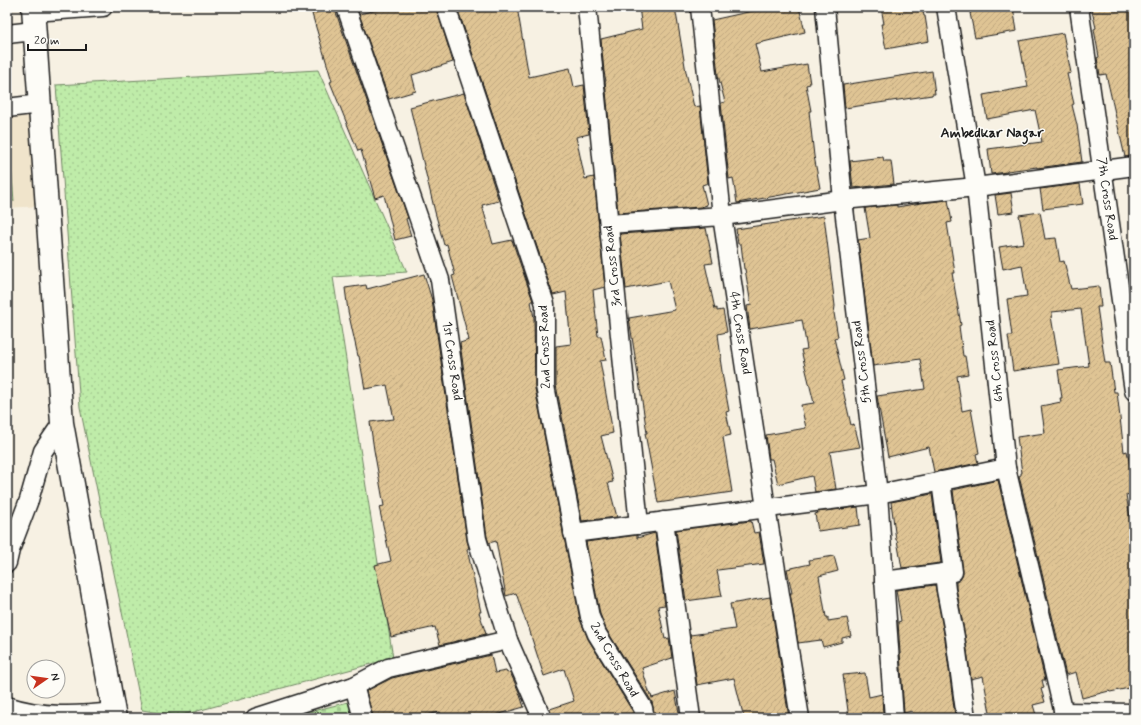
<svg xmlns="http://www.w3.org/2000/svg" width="1141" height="725" font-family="Mynerve,sans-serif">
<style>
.built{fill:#f0e4cb}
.grass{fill:url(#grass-dots);stroke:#6e8462}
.cemetery{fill:url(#cemetery-stones);stroke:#6e8462}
.garden{fill:#bfeca9;stroke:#6e8462}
.building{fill:url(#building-hatch);stroke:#1c1c1c}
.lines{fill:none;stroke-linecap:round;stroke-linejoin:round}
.street-casing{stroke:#1c1c1c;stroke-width:21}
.secondary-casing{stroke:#1c1c1c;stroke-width:25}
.street{stroke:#fdfcf7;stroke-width:18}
.secondary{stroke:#fdfcf7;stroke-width:22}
.labels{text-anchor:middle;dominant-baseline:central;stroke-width:3;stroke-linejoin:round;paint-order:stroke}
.street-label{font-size:13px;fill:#1c1c1c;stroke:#fdfcf7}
.neighbourhood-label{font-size:14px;font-weight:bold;fill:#1c1c1c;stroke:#fdfcf7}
</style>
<defs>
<pattern id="grass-dots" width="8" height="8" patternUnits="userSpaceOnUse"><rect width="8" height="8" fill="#bfeca9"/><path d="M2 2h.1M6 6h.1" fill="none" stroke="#a4ca91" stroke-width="1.8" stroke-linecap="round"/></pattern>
<pattern id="cemetery-stones" width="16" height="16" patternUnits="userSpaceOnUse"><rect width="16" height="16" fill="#bfeca9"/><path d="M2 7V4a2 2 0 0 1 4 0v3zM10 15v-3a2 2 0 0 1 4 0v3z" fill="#a4ca91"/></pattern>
<pattern id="building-hatch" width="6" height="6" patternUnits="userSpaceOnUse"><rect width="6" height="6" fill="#dfc494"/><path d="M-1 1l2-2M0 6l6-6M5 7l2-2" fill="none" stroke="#bfa87f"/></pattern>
</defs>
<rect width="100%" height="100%" fill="#f7f1e3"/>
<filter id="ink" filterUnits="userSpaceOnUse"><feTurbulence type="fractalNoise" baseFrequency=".025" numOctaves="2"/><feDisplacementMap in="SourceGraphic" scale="8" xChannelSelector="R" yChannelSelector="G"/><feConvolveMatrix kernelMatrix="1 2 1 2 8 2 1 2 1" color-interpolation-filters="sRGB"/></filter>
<g filter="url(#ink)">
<polygon class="built" points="33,116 41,206 7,208 7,118"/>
<polygon class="grass" points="318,70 407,272 333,277 393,658 179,716 142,710 80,407 56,85"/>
<polygon class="cemetery" points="348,702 352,718 286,718"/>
<polygon class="garden" points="7,120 14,201 7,202"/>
<g class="building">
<polygon points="334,7 408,218 406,219 411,236 395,240 384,195 375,198 361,150 358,151 354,141 330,82 332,81 312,14"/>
<polygon points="390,7 436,7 453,62 412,75 416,91 389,99 359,14"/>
<polygon points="457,7 517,7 529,77 570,68 574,87 584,85 589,134 576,137 585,179 594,177 605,287 593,290 598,336 601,336 606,360 600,361 613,433 601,436 613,482 608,483 617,517 582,521 556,385 556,346 571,344 566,292 553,295"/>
<polygon points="639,7 675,7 686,72 694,107 700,106 708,183 702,185 707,205 701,207 618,213 614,173 615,173 613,163 605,81 606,81 604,72 601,39 642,29"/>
<polygon points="757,7 799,7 805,32 755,44 762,72 807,64 810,84 806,85 811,111 809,111 814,156 820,188 737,203 733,178 729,179 721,103 725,102 718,75 712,20 757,10"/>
<polygon points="881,7 922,7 924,16 925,16 929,41 886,49 881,24 884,24"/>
<polygon points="971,7 1013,7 1017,31 975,38 970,13 971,13"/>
<polygon points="1091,7 1134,7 1134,156 1125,157 1106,74 1100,75 1097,58 1099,57 1094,29 1096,28"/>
<polygon points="1063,33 1071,73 1067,74 1074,104 1072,105 1077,125 1082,162 1037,168 1037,167 1007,171 1007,172 991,174 988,149 1042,142 1035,110 987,119 983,95 1028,87 1019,41"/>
<polygon points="932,71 935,94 932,94 932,95 845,108 843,85"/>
<polygon points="464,93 499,201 482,205 493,244 512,240 533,301 531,301 534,318 535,388 580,619 588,639 633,712 634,718 552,718 550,709 574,701 564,669 544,676 532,639 529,628 528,628 516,593 506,596 496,541 489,543 487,537 460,343 469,340 452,276 455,275 447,244 444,245 435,212 410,107"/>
<polygon points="883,157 884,161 891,161 894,184 853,188 850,161"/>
<polygon points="1080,184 1083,204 1043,209 1040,189"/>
<polygon points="1011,193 1014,212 998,214 995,195"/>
<polygon points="948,200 952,222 947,223 955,273 952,273 961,325 959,326 963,356 965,356 968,374 957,376 962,411 971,409 979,453 976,454 978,463 934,472 929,447 888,457 877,396 925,389 920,359 873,366 858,240 870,238 865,208 897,205 897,207 921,203"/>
<polygon points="1040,212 1045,239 1056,238 1060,262 1064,261 1071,289 1099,286 1101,307 1097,307 1105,363 1110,363 1114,392 1117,392 1124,452 1127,451 1134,484 1134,493 1126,495 1134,539 1134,687 1110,692 1109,691 1082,698 1076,672 1066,675 1019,476 1021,475 1021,473 1022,473 1017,437 1045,433 1041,406 1061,402 1060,398 1062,398 1058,370 1089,366 1081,309 1052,312 1052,316 1051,316 1059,364 1013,371 1008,336 1012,336 1007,299 1027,296 1022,265 1003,269 999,247 1024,243 1019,215"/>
<polygon points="824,216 835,306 834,313 838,337 834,338 844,380 841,381 851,425 854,424 860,447 830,452 836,489 815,492 812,476 778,484 772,459 769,459 766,435 806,428 801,405 814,403 801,350 807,349 802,320 750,329 747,306 751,305 745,269 744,269 741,244 738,244 736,229"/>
<polygon points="706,228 713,263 705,264 715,309 717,308 717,311 723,310 727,332 718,334 721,358 720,358 723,378 729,411 726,412 731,435 723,437 732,492 658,503 645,433 647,433 629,318 675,310 668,281 626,289 620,234"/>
<polygon points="424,274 432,300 467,540 469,548 467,549 481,612 479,612 486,634 440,645 435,627 391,637 375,565 391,561 379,507 384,506 374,450 370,422 394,419 387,385 365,389 359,356 358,356 348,311 345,288 366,285 367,289"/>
<polygon points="998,480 1045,680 1042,680 1044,688 1041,689 1045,702 1033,705 1037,718 991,718 983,676 971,679 965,636 956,588 956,582 960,580 962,576 963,571 953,490"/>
<polygon points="932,494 941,563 902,568 897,540 896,540 891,502"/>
<polygon points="858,507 860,525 818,531 815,514 818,513 817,512"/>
<polygon points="751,521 754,533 759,532 764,564 718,570 717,571 722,596 686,601 676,530"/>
<polygon points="655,533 665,605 658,606 665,639 669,638 672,658 642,668 650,695 651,695 652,698 675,691 680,718 655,718 652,702 606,629 600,614 586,542 637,535 637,538"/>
<polygon points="834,556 838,571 819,576 826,617 828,617 828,621 847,618 851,636 842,638 842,642 823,647 821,640 798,643 790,593 792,593 787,569 810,564 809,560"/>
<polygon points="935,585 945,639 955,716 948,718 914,718 912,711 904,713 898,622 901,621 896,590"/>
<polygon points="770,597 789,718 744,718 734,678 697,685 690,635 735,629 730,604"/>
<polygon points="491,655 495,673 506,671 507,673 510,672 519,692 524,707 486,718 442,718 440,712 413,718 373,718 366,691 392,678"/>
<polygon points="865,673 869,697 882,694 883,717 849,718 843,675"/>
</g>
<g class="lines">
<defs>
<g id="street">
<polyline points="346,7 440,280 477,539 508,640 542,718"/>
<polyline points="446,7 545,304 545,386 590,617 597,634 643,708 645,718"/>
<polyline points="587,7 639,525"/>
<polyline points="700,7 722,216 766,508 800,718"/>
<polyline points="825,7 843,200 878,494 894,718"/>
<polyline points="946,7 976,187 1006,468 1065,718"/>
<polyline points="1079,7 1134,391"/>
<polyline points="33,12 103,7"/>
<polyline points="7,34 34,31"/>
<polyline points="7,108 40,104"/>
<polyline points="609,224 722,216 843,200 976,187 1134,166"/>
<polyline points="941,481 953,572 944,573"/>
<polyline points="664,521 691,718"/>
<polyline points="573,533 878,494 1006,468"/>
<polyline points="7,563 10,550 29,500 43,451 62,423"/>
<polyline points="884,581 944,573 946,590 955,637 966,718"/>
<polyline points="354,686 363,718"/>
<path d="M7 706C42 718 78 716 114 712"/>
<polyline points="1063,712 1134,713"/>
<polyline points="255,718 354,686 388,668 508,640"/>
</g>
<polyline id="secondary" points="33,7 62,423 115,718"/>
</defs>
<use href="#street" class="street-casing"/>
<use href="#secondary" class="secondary-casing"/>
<use href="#street" class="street"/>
<use href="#secondary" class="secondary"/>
</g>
</g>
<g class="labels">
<g class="street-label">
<text transform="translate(1107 199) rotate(82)">7th Cross Road</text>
<text transform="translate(613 266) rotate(-96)">3rd Cross Road</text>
<text transform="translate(740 333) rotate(81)">4th Cross Road</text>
<text transform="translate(545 347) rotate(-92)">2nd Cross Road</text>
<text transform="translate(452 361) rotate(82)">1st Cross Road</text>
<text transform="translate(995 361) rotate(-96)">6th Cross Road</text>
<text transform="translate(862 362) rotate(-97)">5th Cross Road</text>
<text transform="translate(614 660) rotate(60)">2nd Cross Road</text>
</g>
<g class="neighbourhood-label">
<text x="992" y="133">Ambedkar Nagar</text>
</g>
</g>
<rect width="1141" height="725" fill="none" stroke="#fdfcf7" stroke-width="24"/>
<rect x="12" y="12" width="1117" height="701" fill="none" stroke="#1c1c1c" stroke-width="1.5" filter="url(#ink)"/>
<g transform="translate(46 679) rotate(77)"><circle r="19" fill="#fdfcf7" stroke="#a3a29f"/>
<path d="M0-3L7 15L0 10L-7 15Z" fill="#c8321e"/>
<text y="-6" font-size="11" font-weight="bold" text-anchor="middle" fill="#1c1c1c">N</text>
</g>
<path d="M28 44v6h58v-6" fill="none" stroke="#1c1c1c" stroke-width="2"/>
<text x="34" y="44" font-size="12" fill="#1c1c1c" stroke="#fdfcf7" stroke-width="3" paint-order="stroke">20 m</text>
</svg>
